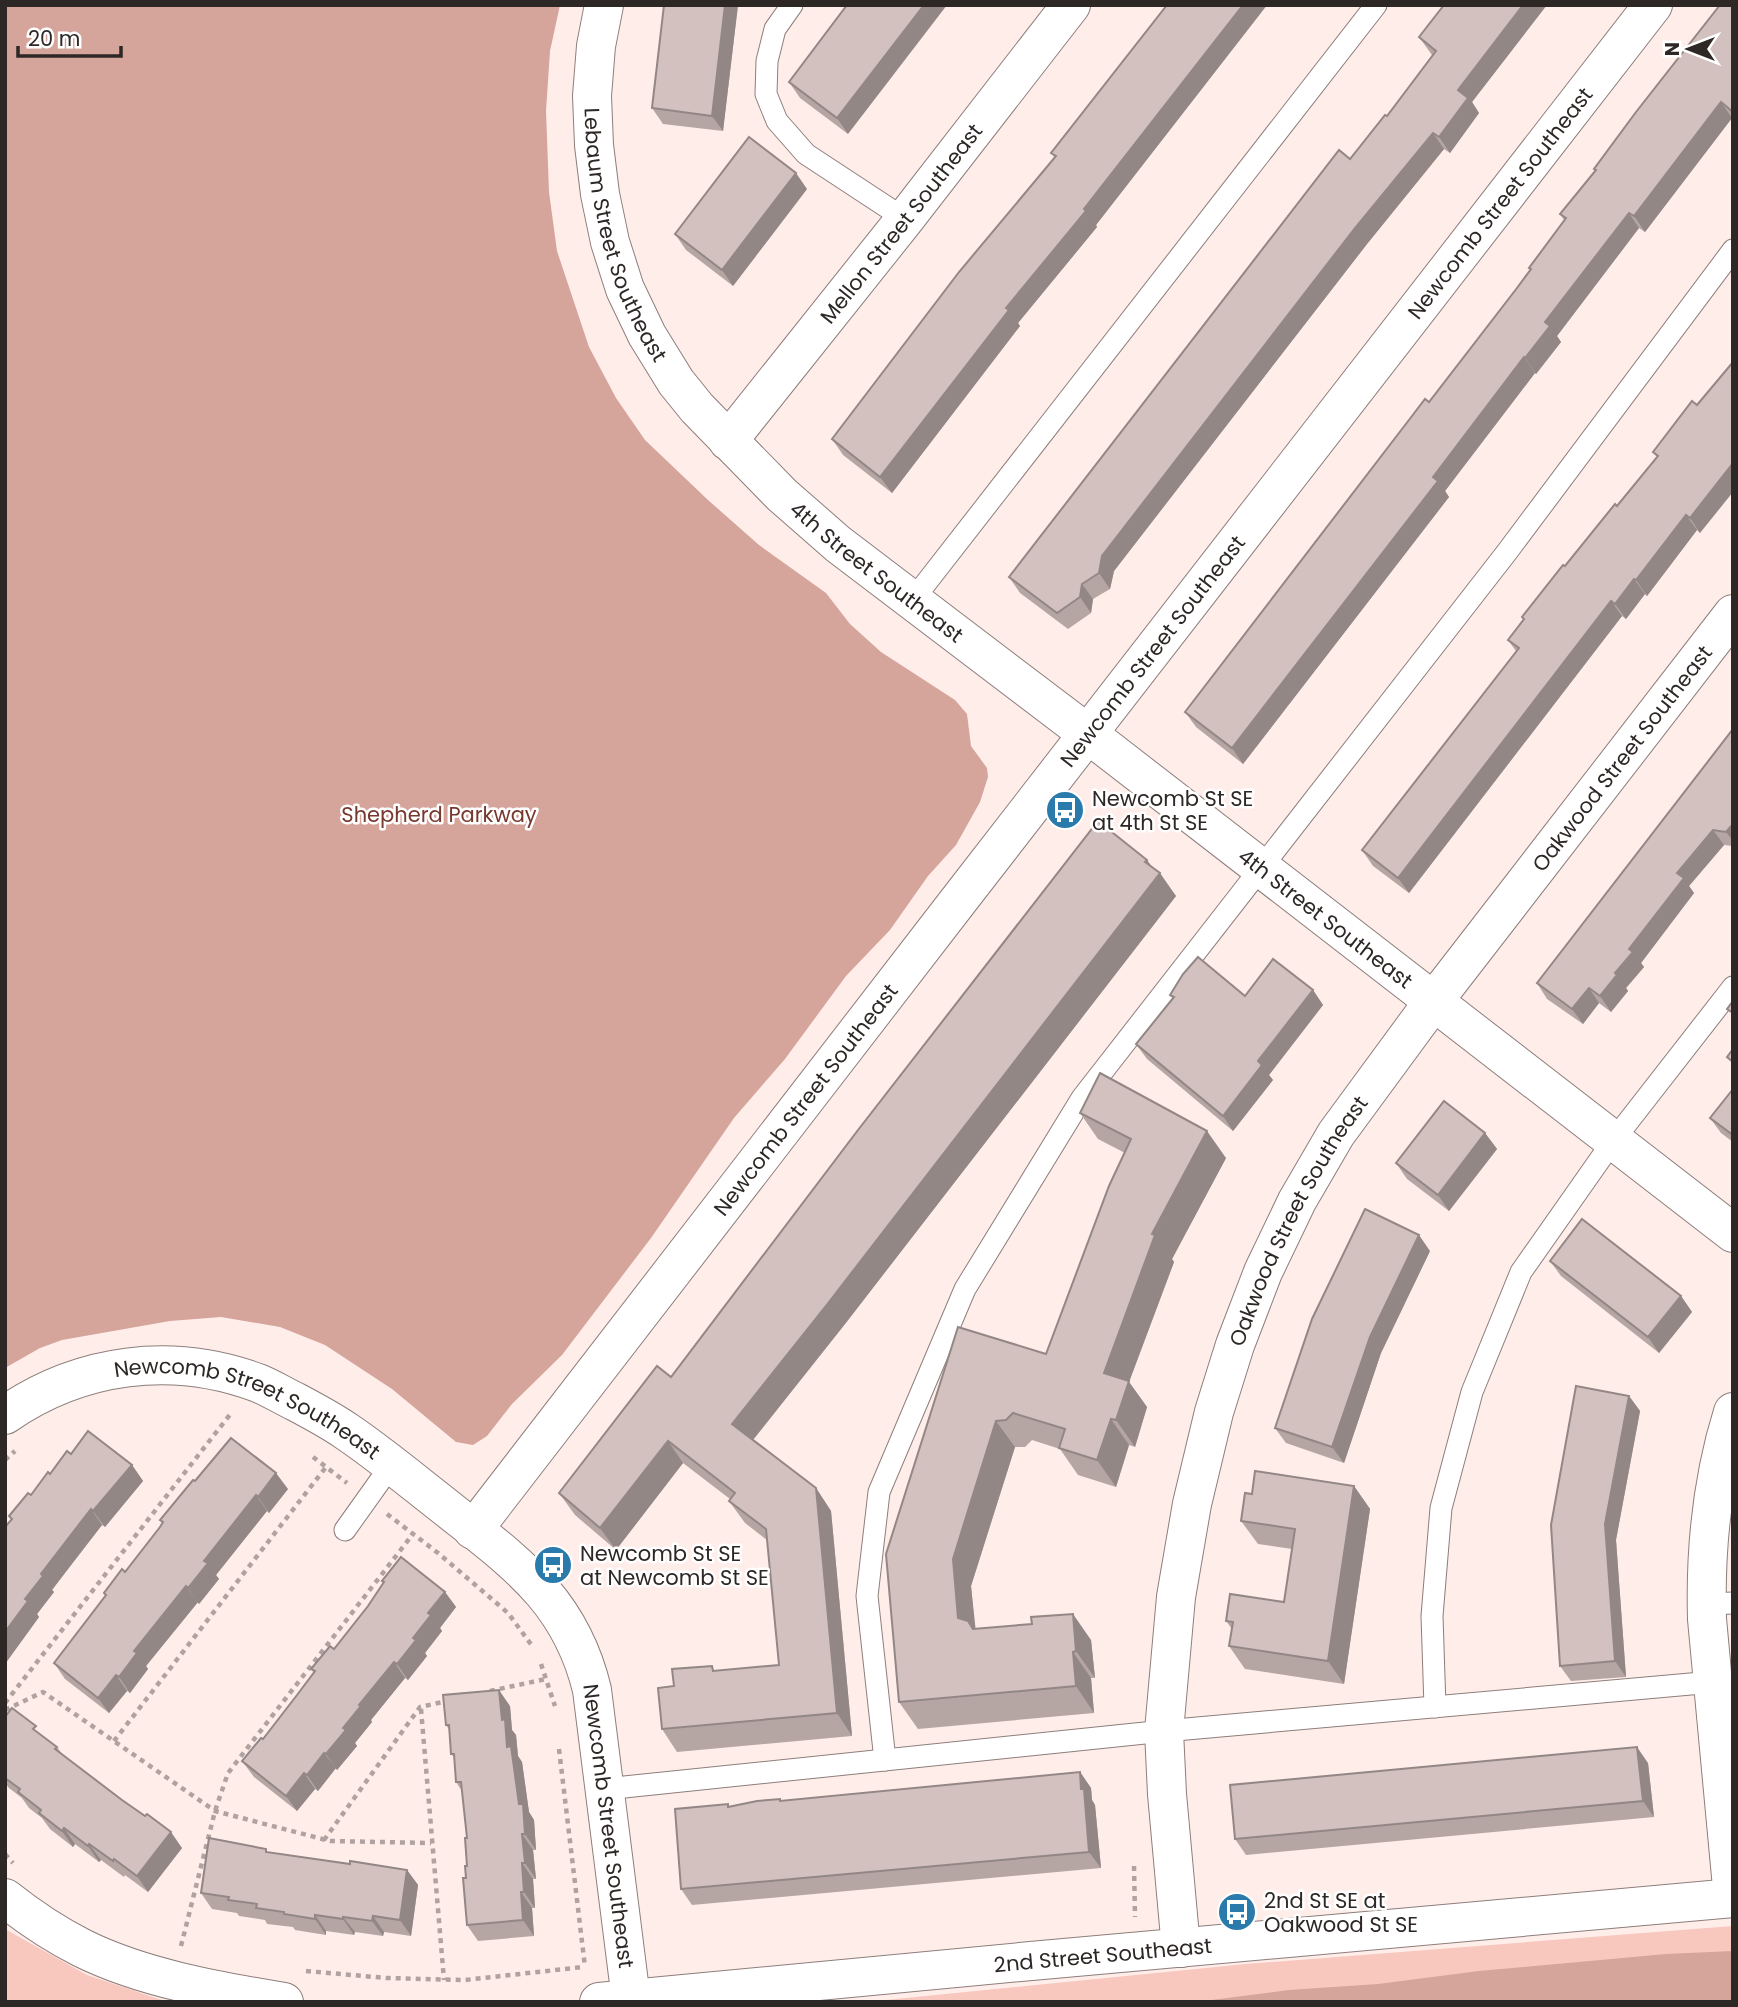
<svg xmlns="http://www.w3.org/2000/svg" width="1738" height="2007" font-family="Poppins,sans-serif">
<style>
.green{fill:#f8c7be}
.forest{fill:#d5a49b}
.lines{fill:none;stroke-linecap:round;stroke-linejoin:round}
.lane-casing{stroke:#8d7e7b;stroke-width:23}
.street-casing{stroke:#8d7e7b;stroke-width:40}
.path{stroke:#b0a2a0;stroke-width:4.5;stroke-dasharray:5 5;stroke-linecap:butt}
.lane{stroke:#fff;stroke-width:21}
.street{stroke:#fff;stroke-width:38}
.wall{fill:#b5a6a3}
.shaded-wall{fill:#938785}
.building{fill:#d2c1be;stroke:#938785;stroke-width:2}
.labels{text-anchor:middle;dominant-baseline:central;stroke-width:5;stroke-linejoin:round;paint-order:stroke}
.street-label{font-size:21px;fill:#2d2725;stroke:#fff}
.poi-label{font-size:21px;fill:#2d2725;stroke:#fff;text-anchor:start}
.park-label{font-size:21px;fill:#77382e;stroke:#fff}
</style>
<rect width="100%" height="100%" fill="#ffedea"/>
<g class="green">
<polygon points="1733,1926 1733,2002 866,2002 1246,1964"/>
<polygon points="5,1929 87,1975 168,2002 5,2002"/>
</g>
<g class="forest">
<polygon points="5,5 560,5 550,51 546,111 549,192 557,251 589,347 616,398 645,440 708,500 759,545 826,593 850,624 881,652 955,700 967,714 971,746 987,768 988,777 980,802 956,845 928,876 890,930 846,976 785,1059 734,1118 651,1238 562,1355 512,1404 487,1436 473,1445 456,1442 392,1389 325,1345 280,1327 221,1317 170,1321 62,1340 40,1348 5,1368"/>
<polygon points="1733,1951 1733,2002 1196,2002 1289,1990 1378,1984 1479,1971 1666,1954"/>
</g>
<g class="lines">
<defs>
<g id="lane">
<polyline points="792,5 775,29 767,61 766,94 777,121 806,154 905,219"/>
<polyline points="912,601 1376,5"/>
<polyline points="345,1530 392,1464"/>
<polyline points="1707,1604 1733,1603"/>
<polyline points="1435,1707 1432,1616 1441,1508 1472,1392 1521,1272 1613,1141 1733,987"/>
<polyline points="885,1760 867,1596 879,1492 965,1289 1082,1098 1507,552 1733,250"/>
<polyline points="605,1789 1164,1731 1713,1682"/>
</g>
<g id="street">
<path id="s1" d="M604 5 596 46 592 96 594 145 600 194 610 242 625 289 647 335 676 382 697 408 782 495 838 544 1088 734 1733 1233"/>
<path id="s2" d="M728 441 905 219 1071 5"/>
<path id="s3" d="M5 1415C80 1363 172 1351 258 1383 271 1388 283 1396 296 1402 313 1411 330 1420 346 1431 380 1454 411 1480 443 1505 513 1561 570 1598 592 1690L631 1999"/>
<path id="s4" d="M473 1530 962 896 1653 5"/>
<path d="M5 1898C29 1917 54 1934 82 1948 142 1978 218 1991 284 2002"/>
<path d="M1733 1898 1707 1619C1705 1548 1712 1479 1733 1412"/>
<path id="s5" d="M1181 1948 1167 1794 1164 1731 1176 1597 1192 1504 1214 1412 1235 1345 1263 1272 1297 1201 1336 1134 1433 1002 1733 614"/>
<path id="s6" d="M599 2002 1031 1961 1733 1898"/>
</g>
</defs>
<use href="#lane" class="lane-casing"/>
<use href="#street" class="street-casing"/>
<g class="path">
<polyline points="313,1457 347,1483"/>
<polyline points="5,1460 15,1451"/>
<polyline points="387,1514 438,1553 508,1613 533,1647"/>
<polyline points="541,1664 555,1706"/>
<polyline points="490,1691 546,1679"/>
<polyline points="5,1703 232,1412"/>
<polyline points="421,1709 444,1980"/>
<polyline points="5,1710 43,1692 215,1811 330,1841 431,1843"/>
<polyline points="114,1741 326,1467"/>
<polyline points="559,1749 585,1967"/>
<polyline points="324,1840 420,1707 447,1701"/>
<polyline points="5,1854 13,1863"/>
<polyline points="1134,1866 1135,1917"/>
<polyline points="181,1946 215,1811 228,1773 413,1534"/>
<polyline points="306,1971 386,1978 465,1980 583,1967"/>
</g>
<use href="#lane" class="lane"/>
<use href="#street" class="street"/>
</g>
<g class="wall">
<polygon points="664,5 738,5 723,131 663,124 652,108"/>
<polygon points="847,5 848,134 800,98 789,82"/>
<polygon points="1167,5 1270,5 1269,7 1267,5 1096,225 1097,227 1018,323 1020,326 892,493 843,455 832,439 1055,158 1051,153"/>
<polygon points="1733,5 1733,119 1732,118 1645,232 1639,228 1557,336 1561,342 1536,374 1535,373 1445,491 1449,497 1243,764 1196,727 1185,712 1429,402 1530,270 1564,220 1560,214 1595,171 1594,169"/>
<polygon points="1419,37 1512,50 1472,102 1479,113 1450,153 1444,149 1367,244 1114,571 1110,589 1093,599 1091,613 1068,629 1020,593 1009,577 1387,116 1432,55"/>
<polygon points="807,189 733,286 686,250 675,234"/>
<polygon points="1692,401 1700,533 1697,530 1647,596 1645,594 1626,619 1622,616 1409,893 1373,866 1362,850 1516,651 1508,640 1524,620 1522,617 1617,506 1657,457 1653,452"/>
<polygon points="1733,729 1733,846 1724,845 1689,886 1694,893 1641,963 1644,967 1626,988 1628,991 1611,1012 1599,1003 1583,1024 1547,999 1537,983"/>
<polygon points="1154,869 1176,896 845,1324 753,1440 816,1488 831,1511 852,1736 677,1752 662,1729 674,1686 716,1671 779,1665 767,1540 745,1523 729,1501 730,1499 683,1463 616,1550 575,1515 559,1493 671,1377"/>
<polygon points="1313,990 1323,1005 1269,1075 1273,1080 1233,1131 1147,1059 1136,1044 1173,999 1170,995 1245,996"/>
<polygon points="1733,1089 1733,1142 1721,1133 1710,1118"/>
<polygon points="1080,1113 1226,1158 1172,1259 1174,1262 1129,1382 1147,1407 1135,1447 1129,1445 1116,1487 1078,1475 1060,1449 1032,1440 1025,1447 1015,1447 971,1586 975,1629 1091,1640 1095,1678 1091,1678 1094,1713 918,1729 899,1702 886,1554 1046,1354 1125,1153 1098,1139"/>
<polygon points="1485,1133 1497,1149 1449,1211 1407,1179 1396,1163"/>
<polygon points="1430,1251 1381,1353 1344,1463 1286,1443 1275,1428"/>
<polygon points="1550,1261 1681,1296 1692,1312 1659,1353 1561,1276"/>
<polygon points="1629,1396 1640,1411 1616,1540 1626,1677 1571,1681 1560,1666"/>
<polygon points="71,1454 132,1465 143,1481 105,1527 102,1525 68,1568 52,1590 54,1592 37,1614 39,1617 5,1664 5,1527 12,1519 9,1516"/>
<polygon points="195,1481 288,1489 269,1513 267,1511 216,1575 219,1579 199,1604 198,1602 146,1666 148,1669 130,1693 127,1691 109,1713 65,1679 54,1663 160,1527 162,1523 160,1520"/>
<polygon points="1354,1486 1370,1509 1344,1684 1245,1669 1229,1646 1232,1629 1226,1621 1284,1602 1292,1549 1258,1544 1241,1521 1252,1494"/>
<polygon points="382,1581 445,1592 456,1607 440,1628 442,1631 425,1653 427,1656 408,1680 405,1678 371,1720 372,1722 355,1743 357,1746 337,1770 336,1768 318,1791 315,1789 297,1811 254,1777 242,1761 263,1739 314,1673 311,1669 334,1649 368,1606 384,1583"/>
<polygon points="510,1706 512,1730 516,1735 518,1756 522,1762 529,1812 534,1820 536,1850 533,1850 536,1879 533,1879 535,1908 532,1908 534,1936 478,1941 467,1925 466,1878 467,1838 462,1791 456,1782 454,1757 451,1754 450,1731 446,1725"/>
<polygon points="5,1717 42,1736 57,1747 62,1754 182,1848 148,1892 125,1875 124,1877 101,1860 99,1862 75,1844 73,1847 50,1829 42,1818 29,1808 22,1798 9,1788 5,1783"/>
<polygon points="1648,1763 1654,1817 1246,1855 1235,1839"/>
<polygon points="1080,1772 1091,1788 1092,1800 1095,1805 1101,1868 692,1905 681,1889 730,1806"/>
<polygon points="269,1852 350,1864 407,1870 418,1885 411,1936 384,1932 383,1936 355,1932 354,1935 326,1931 326,1935 295,1930 293,1927 267,1924 265,1920 239,1916 237,1913 212,1909 201,1893"/>
</g>
<g class="shaded-wall">
<polygon points="725,5 738,5 723,131 712,116"/>
<polygon points="924,5 947,5 848,134 837,118"/>
<polygon points="1243,5 1267,5 1096,225 1097,227 1018,323 1020,326 892,493 880,477 1006,308"/>
<polygon points="1523,5 1547,5 1472,102 1479,113 1450,153 1439,137 1458,90"/>
<polygon points="1721,102 1732,118 1645,232 1634,216"/>
<polygon points="1433,133 1444,149 1367,244 1114,571 1110,589 1099,573 1102,556 1355,228"/>
<polygon points="796,173 807,189 733,286 722,270"/>
<polygon points="1629,213 1639,228 1557,336 1561,342 1536,374 1525,358 1545,322"/>
<polygon points="1524,357 1535,373 1445,491 1449,497 1243,764 1232,748 1433,477"/>
<polygon points="1733,463 1733,492 1700,533 1690,518"/>
<polygon points="1686,515 1697,530 1647,596 1636,580"/>
<polygon points="1634,579 1645,594 1626,619 1615,604"/>
<polygon points="1082,584 1093,599 1091,613 1080,597"/>
<polygon points="1611,601 1622,616 1409,893 1398,878"/>
<polygon points="1733,824 1733,841 1726,832"/>
<polygon points="1713,830 1724,845 1689,886 1694,893 1641,963 1644,967 1626,988 1628,991 1611,1012 1600,996 1677,873"/>
<polygon points="1147,860 1158,875 1160,873 1176,896 845,1324 748,1446 732,1424"/>
<polygon points="1589,988 1599,1003 1583,1024 1572,1009"/>
<polygon points="1313,990 1323,1005 1269,1075 1273,1080 1233,1131 1223,1116 1258,1061"/>
<polygon points="1207,1131 1226,1158 1172,1259 1174,1262 1129,1382 1147,1407 1135,1447 1116,1420 1104,1373 1152,1234"/>
<polygon points="1485,1133 1497,1149 1449,1211 1438,1195"/>
<polygon points="1419,1235 1430,1251 1381,1353 1344,1463 1332,1447 1370,1337"/>
<polygon points="1681,1296 1692,1312 1659,1353 1648,1337"/>
<polygon points="1629,1396 1640,1411 1616,1540 1626,1677 1615,1661 1605,1524"/>
<polygon points="1111,1419 1129,1445 1116,1487 1097,1460"/>
<polygon points="996,1421 1015,1447 971,1586 976,1633 958,1618 953,1559"/>
<polygon points="668,1441 683,1463 616,1550 600,1528"/>
<polygon points="132,1465 143,1481 105,1527 93,1511"/>
<polygon points="276,1473 288,1489 269,1513 258,1497"/>
<polygon points="1354,1486 1370,1509 1344,1684 1328,1661"/>
<polygon points="816,1488 831,1511 852,1736 837,1713"/>
<polygon points="256,1495 267,1511 216,1575 219,1579 199,1604 188,1588 204,1561"/>
<polygon points="91,1509 102,1525 52,1590 54,1592 37,1614 39,1617 5,1664 5,1632 25,1599 41,1574"/>
<polygon points="186,1586 198,1602 146,1666 148,1669 130,1693 119,1677 134,1651"/>
<polygon points="445,1592 456,1607 440,1628 442,1631 425,1653 427,1656 408,1680 397,1664 428,1613"/>
<polygon points="1073,1614 1091,1640 1095,1678 1076,1651"/>
<polygon points="1073,1652 1091,1678 1094,1713 1076,1686"/>
<polygon points="394,1662 405,1678 371,1720 372,1722 355,1743 357,1746 337,1770 326,1754 359,1705"/>
<polygon points="116,1675 127,1691 109,1713 98,1698"/>
<polygon points="499,1690 510,1706 512,1730 516,1735 518,1756 522,1762 529,1812 534,1820 536,1850 525,1834 502,1720"/>
<polygon points="1637,1747 1648,1763 1654,1817 1643,1801"/>
<polygon points="324,1753 336,1768 318,1791 307,1775"/>
<polygon points="1080,1772 1091,1788 1092,1800 1095,1805 1101,1868 1089,1852"/>
<polygon points="304,1773 315,1789 297,1811 286,1796"/>
<polygon points="64,1828 75,1844 73,1847 62,1831"/>
<polygon points="171,1832 182,1848 148,1892 137,1876"/>
<polygon points="522,1834 533,1850 536,1879 525,1863"/>
<polygon points="89,1844 101,1860 99,1862 88,1846"/>
<polygon points="522,1863 533,1879 535,1908 524,1892"/>
<polygon points="407,1870 418,1885 411,1936 400,1920"/>
<polygon points="521,1892 532,1908 534,1936 523,1920"/>
<polygon points="315,1915 326,1931 326,1935 315,1919"/>
<polygon points="373,1916 384,1932 383,1936 372,1921"/>
<polygon points="343,1917 355,1932 354,1935 343,1919"/>
</g>
<g class="building">
<polygon points="664,5 725,5 712,116 652,108"/>
<polygon points="847,5 924,5 837,118 789,82"/>
<polygon points="1167,5 1243,5 1084,209 1086,211 1006,308 1009,310 880,477 832,439 959,272 1056,156 1051,153"/>
<polygon points="1444,5 1523,5 1458,90 1468,98 1439,137 1433,133 1355,228 1102,556 1099,573 1082,584 1080,597 1057,613 1009,577 1339,150 1350,159 1385,115 1387,116 1436,51 1419,37"/>
<polygon points="1720,5 1733,5 1733,112 1721,102 1634,216 1629,213 1545,322 1550,326 1525,358 1524,357 1433,477 1438,481 1232,748 1185,712 1412,416 1425,399 1429,402 1517,288 1531,269 1529,268 1566,218 1560,214 1596,170 1594,169 1636,112"/>
<polygon points="749,137 796,173 722,270 675,234"/>
<polygon points="1733,362 1733,463 1690,518 1686,515 1636,580 1634,579 1615,604 1611,601 1398,878 1362,850 1519,648 1508,640 1524,619 1522,617 1563,565 1565,566 1615,504 1617,506 1658,456 1653,452 1692,401 1697,405"/>
<polygon points="1733,729 1733,824 1726,832 1713,830 1677,873 1684,878 1629,949 1633,952 1615,973 1617,975 1600,996 1589,988 1572,1009 1537,983"/>
<polygon points="1098,821 1147,860 1145,862 1160,873 829,1302 732,1424 816,1488 837,1713 662,1729 658,1688 674,1686 672,1669 712,1666 713,1671 779,1665 766,1529 729,1501 735,1493 668,1441 600,1528 559,1493 657,1366 671,1377 858,1130"/>
<polygon points="1198,957 1245,996 1273,959 1313,990 1258,1061 1262,1065 1223,1116 1136,1044 1174,997 1170,995 1183,974"/>
<polygon points="1733,1001 1733,1013 1727,1009"/>
<polygon points="1733,1049 1733,1062 1727,1057"/>
<polygon points="1100,1073 1207,1131 1152,1234 1155,1235 1104,1373 1129,1381 1116,1420 1111,1419 1097,1460 1059,1448 1065,1429 1013,1413 1006,1420 996,1421 953,1559 958,1618 968,1621 973,1629 1032,1624 1031,1617 1073,1614 1076,1651 1073,1652 1076,1686 899,1702 886,1554 958,1327 1046,1354 1109,1186 1131,1139 1080,1113"/>
<polygon points="1733,1089 1733,1135 1710,1118"/>
<polygon points="1444,1101 1485,1133 1438,1195 1396,1163"/>
<polygon points="1365,1209 1419,1235 1370,1337 1332,1447 1275,1428 1312,1319"/>
<polygon points="1582,1219 1681,1296 1648,1337 1550,1261"/>
<polygon points="1576,1386 1629,1396 1605,1524 1615,1661 1560,1666 1551,1525"/>
<polygon points="88,1431 132,1465 93,1511 91,1509 57,1553 41,1574 43,1576 25,1599 28,1601 5,1632 5,1527 12,1519 9,1516 28,1493 31,1495 48,1472 50,1474 67,1451 71,1454"/>
<polygon points="231,1438 276,1473 258,1497 256,1495 204,1561 208,1563 188,1588 186,1586 134,1651 137,1653 119,1677 116,1675 98,1698 54,1663 106,1595 104,1593 122,1569 125,1572 160,1527 163,1522 160,1520 193,1480 195,1481"/>
<polygon points="1255,1471 1354,1486 1328,1661 1229,1646 1233,1622 1226,1621 1230,1594 1284,1602 1295,1529 1241,1521 1245,1493 1252,1494"/>
<polygon points="401,1557 445,1592 428,1613 431,1615 413,1638 416,1640 397,1664 394,1662 359,1705 361,1706 343,1728 346,1730 326,1754 324,1753 307,1775 304,1773 286,1796 242,1761 261,1738 263,1739 297,1695 315,1671 311,1669 330,1646 334,1649 368,1606 384,1582 382,1581"/>
<polygon points="499,1690 502,1720 505,1719 507,1747 511,1746 519,1804 523,1804 525,1834 522,1834 525,1863 522,1863 524,1892 521,1892 523,1920 467,1925 463,1878 466,1878 465,1866 467,1866 465,1838 467,1838 461,1782 456,1782 454,1754 451,1754 449,1725 446,1725 443,1695"/>
<polygon points="12,1708 36,1726 33,1729 57,1747 55,1749 122,1800 145,1816 147,1814 171,1832 137,1876 114,1859 113,1861 89,1844 88,1846 64,1828 62,1831 39,1813 41,1810 18,1792 20,1789 5,1778 5,1717"/>
<polygon points="1637,1747 1643,1801 1235,1839 1230,1785"/>
<polygon points="1080,1772 1081,1789 1084,1789 1089,1852 681,1889 675,1809 728,1804 728,1807 757,1801 780,1799 780,1801"/>
<polygon points="209,1838 266,1849 266,1852 350,1864 350,1861 407,1870 400,1920 373,1916 372,1921 343,1917 343,1919 315,1915 315,1919 284,1914 284,1912 256,1908 257,1904 228,1900 229,1897 201,1893"/>
</g>
<defs>
<symbol id="bus-disc" viewBox="-11 -11 22 22"><circle r="9.5" fill="#2a7aac" stroke="#fff"/><path d="M-5-6H5V4H4V6H2V4H-2V6H-4V4H-5ZM-3.5-4V0h7V-4ZM-3.5 1.2v1.5H-2V1.2ZM2 1.2v1.5H3.5V1.2Z" fill="#fff"/></symbol>
</defs>
<g fill-rule="evenodd">
<use href="#bus-disc" x="1043" y="788" width="44" height="44"/>
<use href="#bus-disc" x="531" y="1543" width="44" height="44"/>
<use href="#bus-disc" x="1215" y="1890" width="44" height="44"/>
</g>
<g class="labels">
<g class="street-label">
<text stroke="none"><textPath href="#s4" startOffset="1678">Newcomb Street Southeast</textPath></text>
<text stroke="none"><textPath href="#s2" startOffset="278">Mellon Street Southeast</textPath></text>
<text stroke="none"><textPath href="#s1" startOffset="236">Lebaum Street Southeast</textPath></text>
<text stroke="none"><textPath href="#s1" startOffset="672">4th Street Southeast</textPath></text>
<text stroke="none"><textPath href="#s4" startOffset="1111">Newcomb Street Southeast</textPath></text>
<text stroke="none"><textPath href="#s5" startOffset="1318">Oakwood Street Southeast</textPath></text>
<text stroke="none"><textPath href="#s1" startOffset="1239">4th Street Southeast</textPath></text>
<text stroke="none"><textPath href="#s4" startOffset="544">Newcomb Street Southeast</textPath></text>
<text stroke="none"><textPath href="#s5" startOffset="751">Oakwood Street Southeast</textPath></text>
<text stroke="none"><textPath href="#s3" startOffset="262">Newcomb Street Southeast</textPath></text>
<text stroke="none"><textPath href="#s3" startOffset="868">Newcomb Street Southeast</textPath></text>
<text stroke="none"><textPath href="#s6" startOffset="506">2nd Street Southeast</textPath></text>
</g>
<g class="poi-label">
<text x="1092" y="798">Newcomb St SE<tspan x="1092" dy="24">at 4th St SE</tspan></text>
<text x="580" y="1553">Newcomb St SE<tspan x="580" dy="24">at Newcomb St SE</tspan></text>
<text x="1264" y="1900">2nd St SE at<tspan x="1264" dy="24">Oakwood St SE</tspan></text>
</g>
<g class="park-label">
<text x="439" y="814">Shepherd Parkway</text>
</g>
</g>
<rect width="1738" height="2007" fill="none" stroke="#2d2725" stroke-width="14"/>
<g transform="translate(1689 49) rotate(270)" stroke="#ffffff" stroke-width="5" paint-order="stroke">
<path d="M0-5L12 26L0 18L-12 26Z" fill="#2d2725"/>
<text y="-10" font-size="19" font-weight="bold" text-anchor="middle" fill="#2d2725">N</text>
</g>
<path d="M18 46v10h103v-10" fill="none" stroke="#2d2725" stroke-width="3.5"/>
<text x="28" y="46" font-size="21" fill="#2d2725" stroke="#ffffff" stroke-width="5" paint-order="stroke">20 m</text>
</svg>
